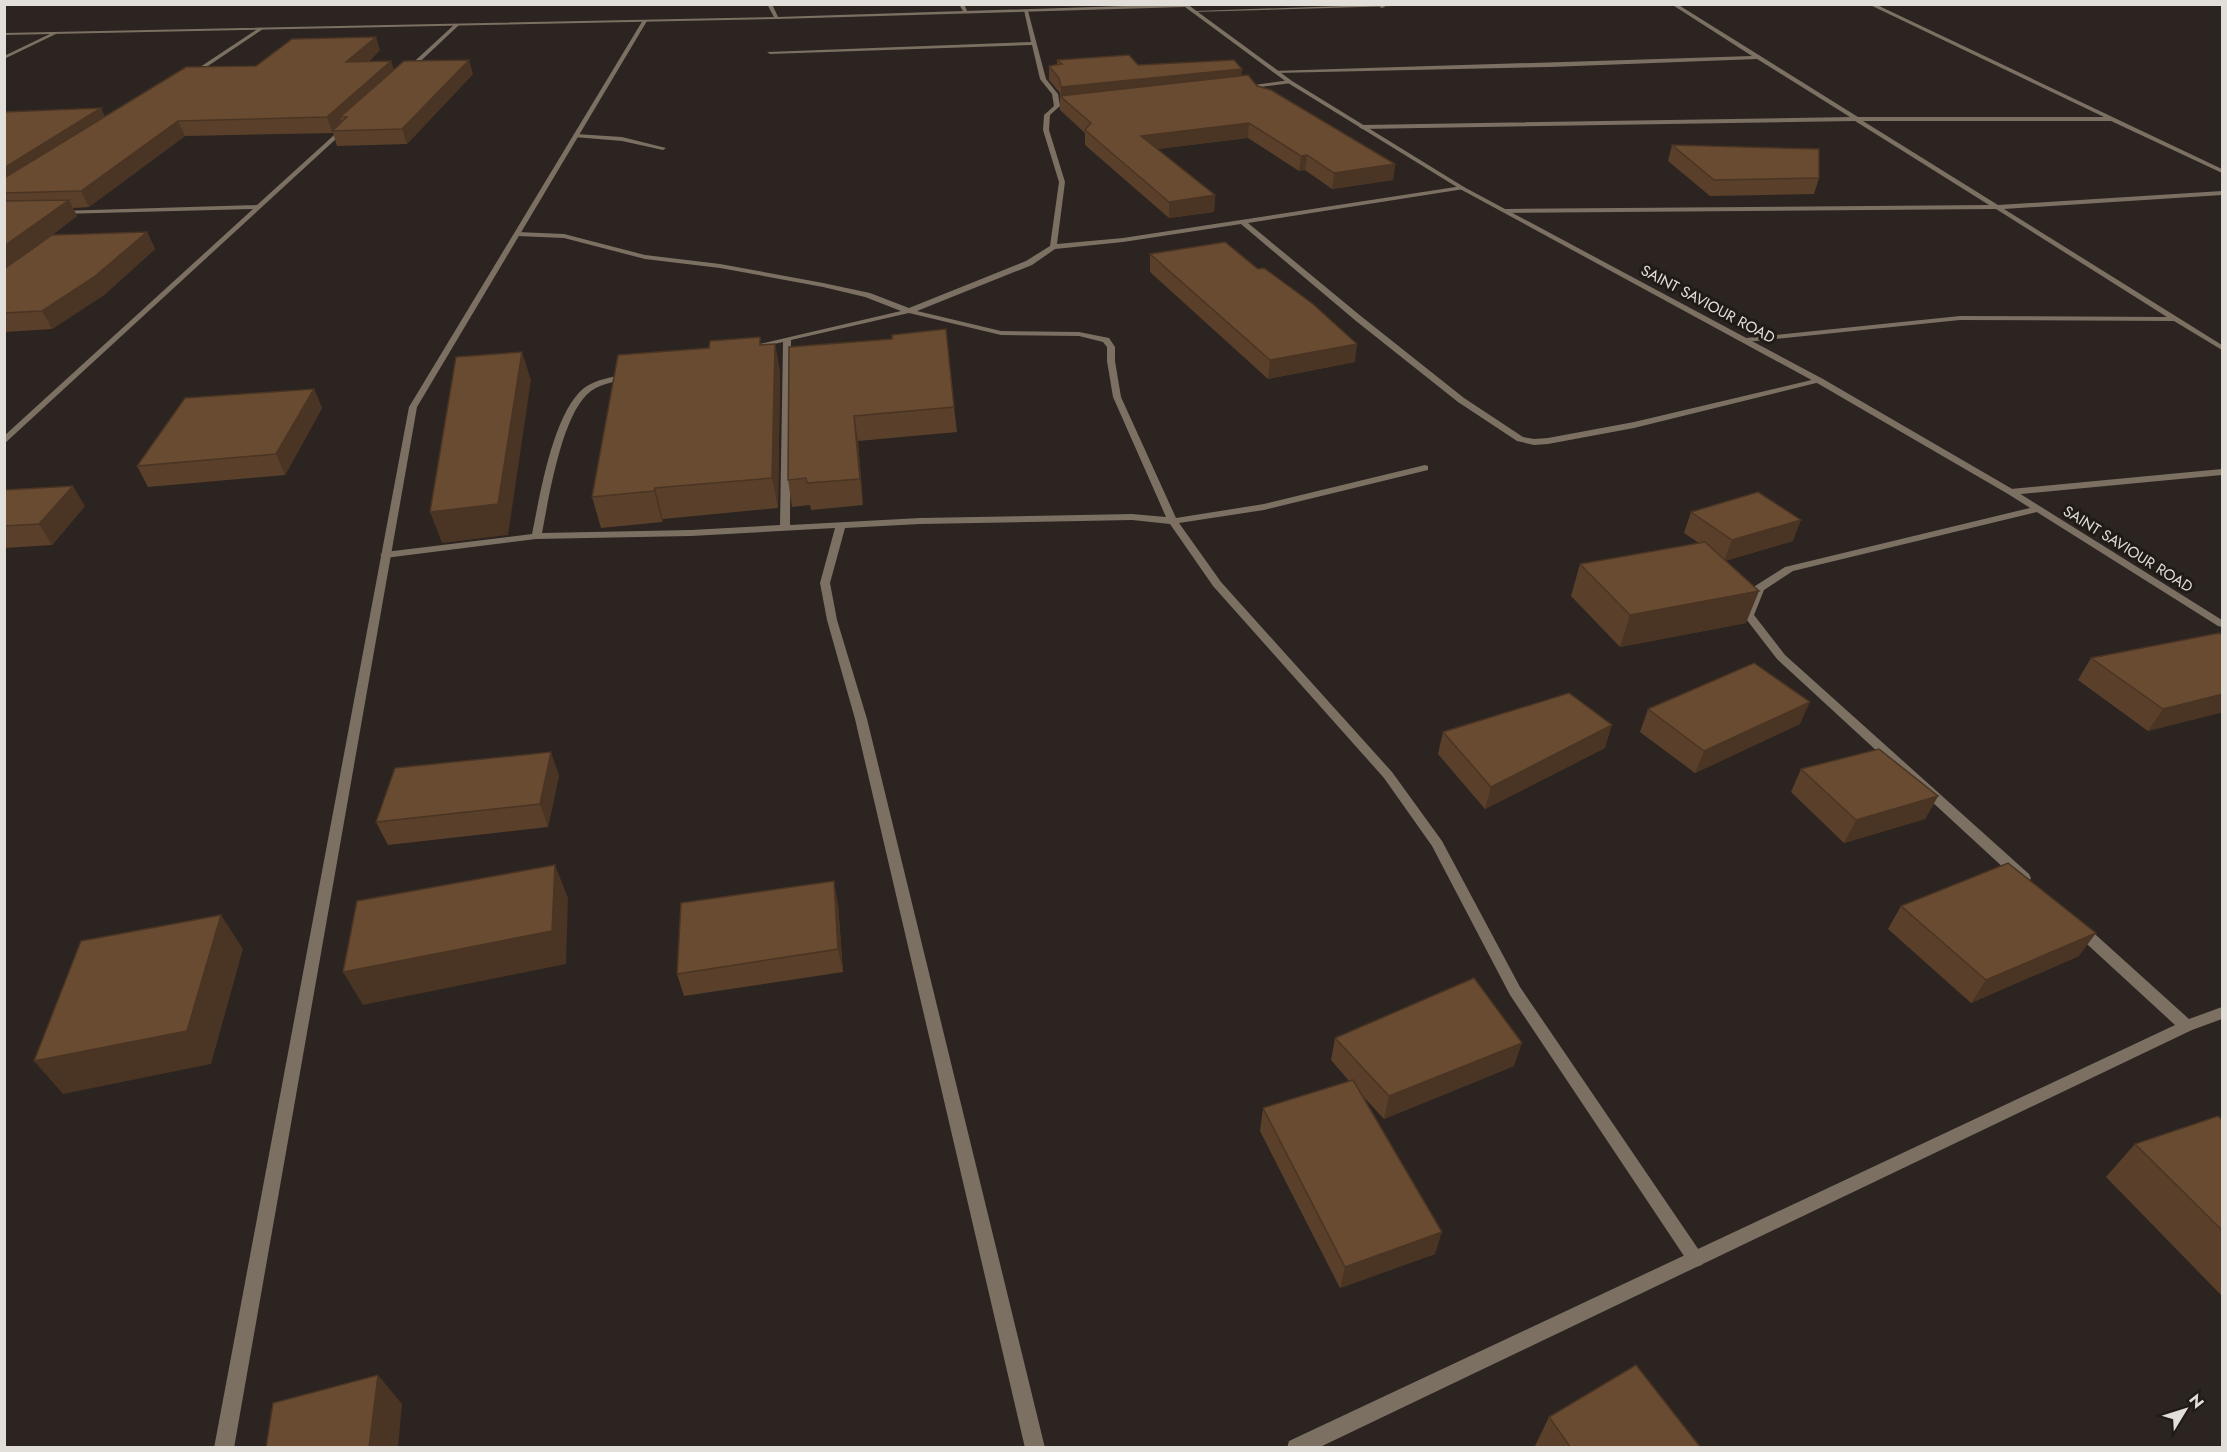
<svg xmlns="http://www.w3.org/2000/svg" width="2227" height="1452" font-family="Jost,sans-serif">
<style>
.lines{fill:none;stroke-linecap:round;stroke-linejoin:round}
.service{fill:#7b7062;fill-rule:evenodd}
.minor{fill:#7b7062;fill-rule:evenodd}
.tertiary{fill:#7b7062;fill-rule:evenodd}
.wall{fill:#5a402b}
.shaded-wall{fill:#4a3423}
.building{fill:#694b32;stroke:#4a3423;stroke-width:1.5}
.labels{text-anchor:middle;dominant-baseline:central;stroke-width:6;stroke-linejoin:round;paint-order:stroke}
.far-street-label{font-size:15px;fill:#e2deda;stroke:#211b16}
</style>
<rect width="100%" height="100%" fill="#2b2420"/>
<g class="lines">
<g class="service">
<polygon points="1378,4 1383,4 1385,7 1381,8"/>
<path d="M1024 10 1028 11 1046 79 1058 94 1060 106 1050 115 1049 130 1065 182 1057 244 1123 238 1462 186 1465 188 1464 189 1248 223 1362 317 1464 398 1523 437 1534 439 1548 438 1634 422 1820 378 1824 381 1634 428 1548 444 1534 445 1517 441 1458 402 1356 321 1241 224 1123 242 1055 249 1032 265 917 311 1001 331 1079 332 1109 338 1115 347V361L1121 397 1176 518 1264 504 1425 465 1428 466V470L1264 510 1179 523 1221 582 1392 772 1442 841 1520 987 1705 1259 1702 1265 1696 1267 1690 1265 1510 995 1432 846 1384 778 1213 586 1170 524 1132 520 920 524 845 528 830 583 837 620 867 719 1045 1448H1025L855 719 827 620 820 583 835 528 691 536 536 539 385 558 380 555 385 552 532 534C540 495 553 413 584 388 596 379 614 377 628 373L631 374V378C618 381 602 383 591 391 562 412 549 497 542 533L691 530 780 525 783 342 747 350 743 348 901 311 865 297 823 287 720 268 645 259 564 238 517 236 514 234 517 232 564 234 645 255 720 264 823 283 870 293 909 308 1026 261 1050 246 1059 182 1043 130 1044 115 1054 106 1052 94 1040 79 1032 45 770 54 767 52 1031 42ZM909 313 1001 335 1079 336 1103 342 1107 347V361L1113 397 1166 517 1132 514 920 518 790 525 791 340Z"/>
<polygon points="1290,80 1292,83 1243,89 1240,87"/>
<polygon points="576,134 622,137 666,148 663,150 622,141 574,137"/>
</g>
<g class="minor">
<polygon points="767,4 772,4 779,19 775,19"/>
<polygon points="959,4 964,4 968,13 964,13"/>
<polygon points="1398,4 1462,4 1193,12 1195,11"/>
<polygon points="1671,4 1677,4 1858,117 2104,117 1868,4 1875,4 2222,169 2222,173 2220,172 2111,121 1863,121 1998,205 2222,191 2222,195 2004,209 2222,345 2222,350 2174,321 1960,320 1746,342 1742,340 1746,338 1960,316 2167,317 1996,209 1506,213 1503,211 1506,209 1989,205 1855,121 1362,129 1359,127 1362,125 1850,117 1757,59 1550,67 1275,73 1272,71 1752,56"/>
<polygon points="643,20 647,21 417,407 234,1448 214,1448 409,407"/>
<polygon points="455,24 459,25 409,72 405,72 405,70"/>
<polygon points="259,28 263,29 193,76 188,75"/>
<polygon points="54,32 58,33 4,59 4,56"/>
<polygon points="344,126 349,127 4,444 4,436 253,209 60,214 58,213 58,211 257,205"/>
<polygon points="2222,469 2222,475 2011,495 2006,492 2011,489"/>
<polygon points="2038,506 2043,509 2041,511 1793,571 1764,590 1754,615 1785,655 2029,874 2031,878 2029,882 2019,882 1777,659 1743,615 1755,586 1785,567"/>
<polygon points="2081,925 2086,926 2189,1019 2222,1007 2222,1019 2192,1030 1318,1448 1287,1448 1289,1441 2175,1025 2076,934 2074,930 2076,926"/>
</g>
<polygon class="tertiary" points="1187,4 1292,81 1464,187 1823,379 2014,490 2222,620 2222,627 2218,626 2008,494 1817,383 1460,189 1288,83 1185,7 777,19 4,35 4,33 777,17"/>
</g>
<g class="wall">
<polygon points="380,50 368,62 394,70 473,74 407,144 337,146 333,133 185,136 89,207 73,208 77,216 47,239 147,232 155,249 104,295 52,329 4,332 4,112 105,116"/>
<polygon points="1057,60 1138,65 1242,76 1395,164 1393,180 1332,189 1305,170 1299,171 1248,138 1157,149 1215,195 1214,212 1169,218 1085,145 1085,133 1060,110 1060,93 1049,80 1049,66 1057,64"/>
<polygon points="1672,145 1819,178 1814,194 1710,196 1668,161"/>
<polygon points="1150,254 1258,269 1355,362 1268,379 1150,272"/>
<polygon points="775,344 780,372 778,508 663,519 662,522 601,528 592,497 762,345"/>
<polygon points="789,347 954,407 957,432 858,441 863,505 811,510 810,505 792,507 788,480"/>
<polygon points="314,389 322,408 285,475 148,487 137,466"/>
<polygon points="4,490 85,506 52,545 4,548"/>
<polygon points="1691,512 1793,541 1725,561 1746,623 1620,647 1571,596 1580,564 1699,543 1684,533"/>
<polygon points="2223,635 2223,712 2148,731 2078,680 2091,658"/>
<polygon points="1648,709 1800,724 1695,773 1640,732"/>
<polygon points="1443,732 1605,748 1485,809 1438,754"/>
<polygon points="1801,769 1938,796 1925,819 1844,843 1791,792"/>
<polygon points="559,775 548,827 388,845 376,822"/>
<polygon points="838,904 843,972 684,996 677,974"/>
<polygon points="1901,906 2079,956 1971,1003 1888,929"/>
<polygon points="1335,1038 1514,1066 1384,1119 1361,1094 1435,1254 1340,1288 1260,1131 1263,1108 1349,1081 1331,1060"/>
<polygon points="2223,1121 2223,1297 2106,1177 2135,1144"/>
<polygon points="1549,1417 1701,1448 1536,1448 1535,1446"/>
</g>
<g class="shaded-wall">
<polygon points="376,37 380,50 351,76 346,62"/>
<polygon points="469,60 473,74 407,144 402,129"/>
<polygon points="391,61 396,75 347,117 340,117 343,124 332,131 327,117"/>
<polygon points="1242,69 1241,83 1061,97 1061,87"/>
<polygon points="101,108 108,123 4,190 4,168"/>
<polygon points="178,121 185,136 89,207 81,191"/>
<polygon points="1249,123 1248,138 1141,151 1141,136"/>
<polygon points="1307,155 1305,170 1299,171 1301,156"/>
<polygon points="1395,164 1393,180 1332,189 1334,173"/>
<polygon points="1215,195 1214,212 1169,218 1169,202"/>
<polygon points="69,200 77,216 4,270 4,246"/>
<polygon points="147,232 155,249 104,295 52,329 42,311"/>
<polygon points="775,344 780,372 778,508 772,478"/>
<polygon points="1357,344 1355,362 1268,379 1270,360"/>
<polygon points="522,352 531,380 508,535 442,543 430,512"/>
<polygon points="314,389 322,408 285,475 276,454"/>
<polygon points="854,416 858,441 863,505 860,479"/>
<polygon points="73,486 85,506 52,545 39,524"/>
<polygon points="655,488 663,519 662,522 654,491"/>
<polygon points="1801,520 1793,541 1724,561 1732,540"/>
<polygon points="1759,591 1746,623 1620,647 1630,615"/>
<polygon points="2223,694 2223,712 2148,731 2163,709"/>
<polygon points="1810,702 1800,724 1695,773 1704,751"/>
<polygon points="1612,725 1605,748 1485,809 1491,787"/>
<polygon points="551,752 559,775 548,827 540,804"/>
<polygon points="1938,796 1925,819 1844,843 1856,820"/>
<polygon points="555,865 568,898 566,964 363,1005 343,972"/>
<polygon points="834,881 838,904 843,972 838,949"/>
<polygon points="221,915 243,949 211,1064 63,1094 34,1061"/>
<polygon points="2096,933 2079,956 1971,1003 1986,980"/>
<polygon points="1522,1043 1514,1066 1384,1119 1389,1096"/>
<polygon points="1442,1232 1435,1254 1340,1288 1345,1267"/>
<polygon points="378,1375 402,1404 398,1448 369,1448"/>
</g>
<g class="building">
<polygon points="376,37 346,62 391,61 327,117 178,121 81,191 4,193 4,178 186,67 256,66 292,39"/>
<polygon points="1129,55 1138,65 1234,60 1242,69 1061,87 1059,78 1049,66 1062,64 1057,60"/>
<polygon points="469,60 402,129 332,131 347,117 340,117 404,61"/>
<polygon points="1248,75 1257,86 1271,90 1395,164 1334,173 1307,155 1301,156 1249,123 1141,136 1215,195 1169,202 1085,130 1091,123 1060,96"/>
<polygon points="101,108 4,168 4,112"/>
<polygon points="1672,145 1819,149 1819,178 1714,180"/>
<polygon points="69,200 4,246 4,201"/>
<polygon points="147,232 94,277 42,311 4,313 4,269 52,235"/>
<polygon points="1225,242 1258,269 1264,268 1313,304 1357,344 1270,360 1150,254"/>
<polygon points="946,329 954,407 854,416 860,479 807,483 806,478 788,480 789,347 892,339 892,335"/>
<polygon points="760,337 760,345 775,344 772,478 655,488 654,491 592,497 618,355 709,348 710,341"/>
<polygon points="522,352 498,504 430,512 456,357"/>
<polygon points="314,389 276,454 137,466 185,398"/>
<polygon points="73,486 39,524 4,526 4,490"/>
<polygon points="1758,492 1801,520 1732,540 1691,512"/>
<polygon points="1705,542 1759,591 1630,615 1580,564"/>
<polygon points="2219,633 2223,635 2223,694 2163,709 2091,658"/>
<polygon points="1754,663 1810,702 1704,751 1648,709"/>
<polygon points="1569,693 1612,725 1491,787 1443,732"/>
<polygon points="1879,749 1938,796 1856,820 1801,769"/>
<polygon points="551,752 540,804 376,822 395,768"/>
<polygon points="2008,863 2096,933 1986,980 1901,906"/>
<polygon points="555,865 552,931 343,972 357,901"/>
<polygon points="834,881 838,949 677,974 681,903"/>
<polygon points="221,915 187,1031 34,1061 81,941"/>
<polygon points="1474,978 1522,1043 1389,1096 1335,1038"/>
<polygon points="1353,1080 1442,1232 1345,1267 1263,1108"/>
<polygon points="2218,1116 2223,1121 2223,1231 2135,1144"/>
<polygon points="1636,1365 1701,1448 1571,1448 1549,1417"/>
<polygon points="378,1375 369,1448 266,1448 273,1403"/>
</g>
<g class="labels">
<g class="far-street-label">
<text transform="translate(1708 304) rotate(28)">SAINT SAVIOUR ROAD</text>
<text transform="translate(2128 549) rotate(32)">SAINT SAVIOUR ROAD</text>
</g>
</g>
<rect width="2227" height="1452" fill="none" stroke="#e2deda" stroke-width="12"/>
<g transform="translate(2185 1410) rotate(52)" stroke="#211b16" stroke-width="4.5" paint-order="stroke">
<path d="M0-4.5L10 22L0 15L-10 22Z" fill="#e2deda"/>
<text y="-9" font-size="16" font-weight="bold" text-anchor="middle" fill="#e2deda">N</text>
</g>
</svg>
